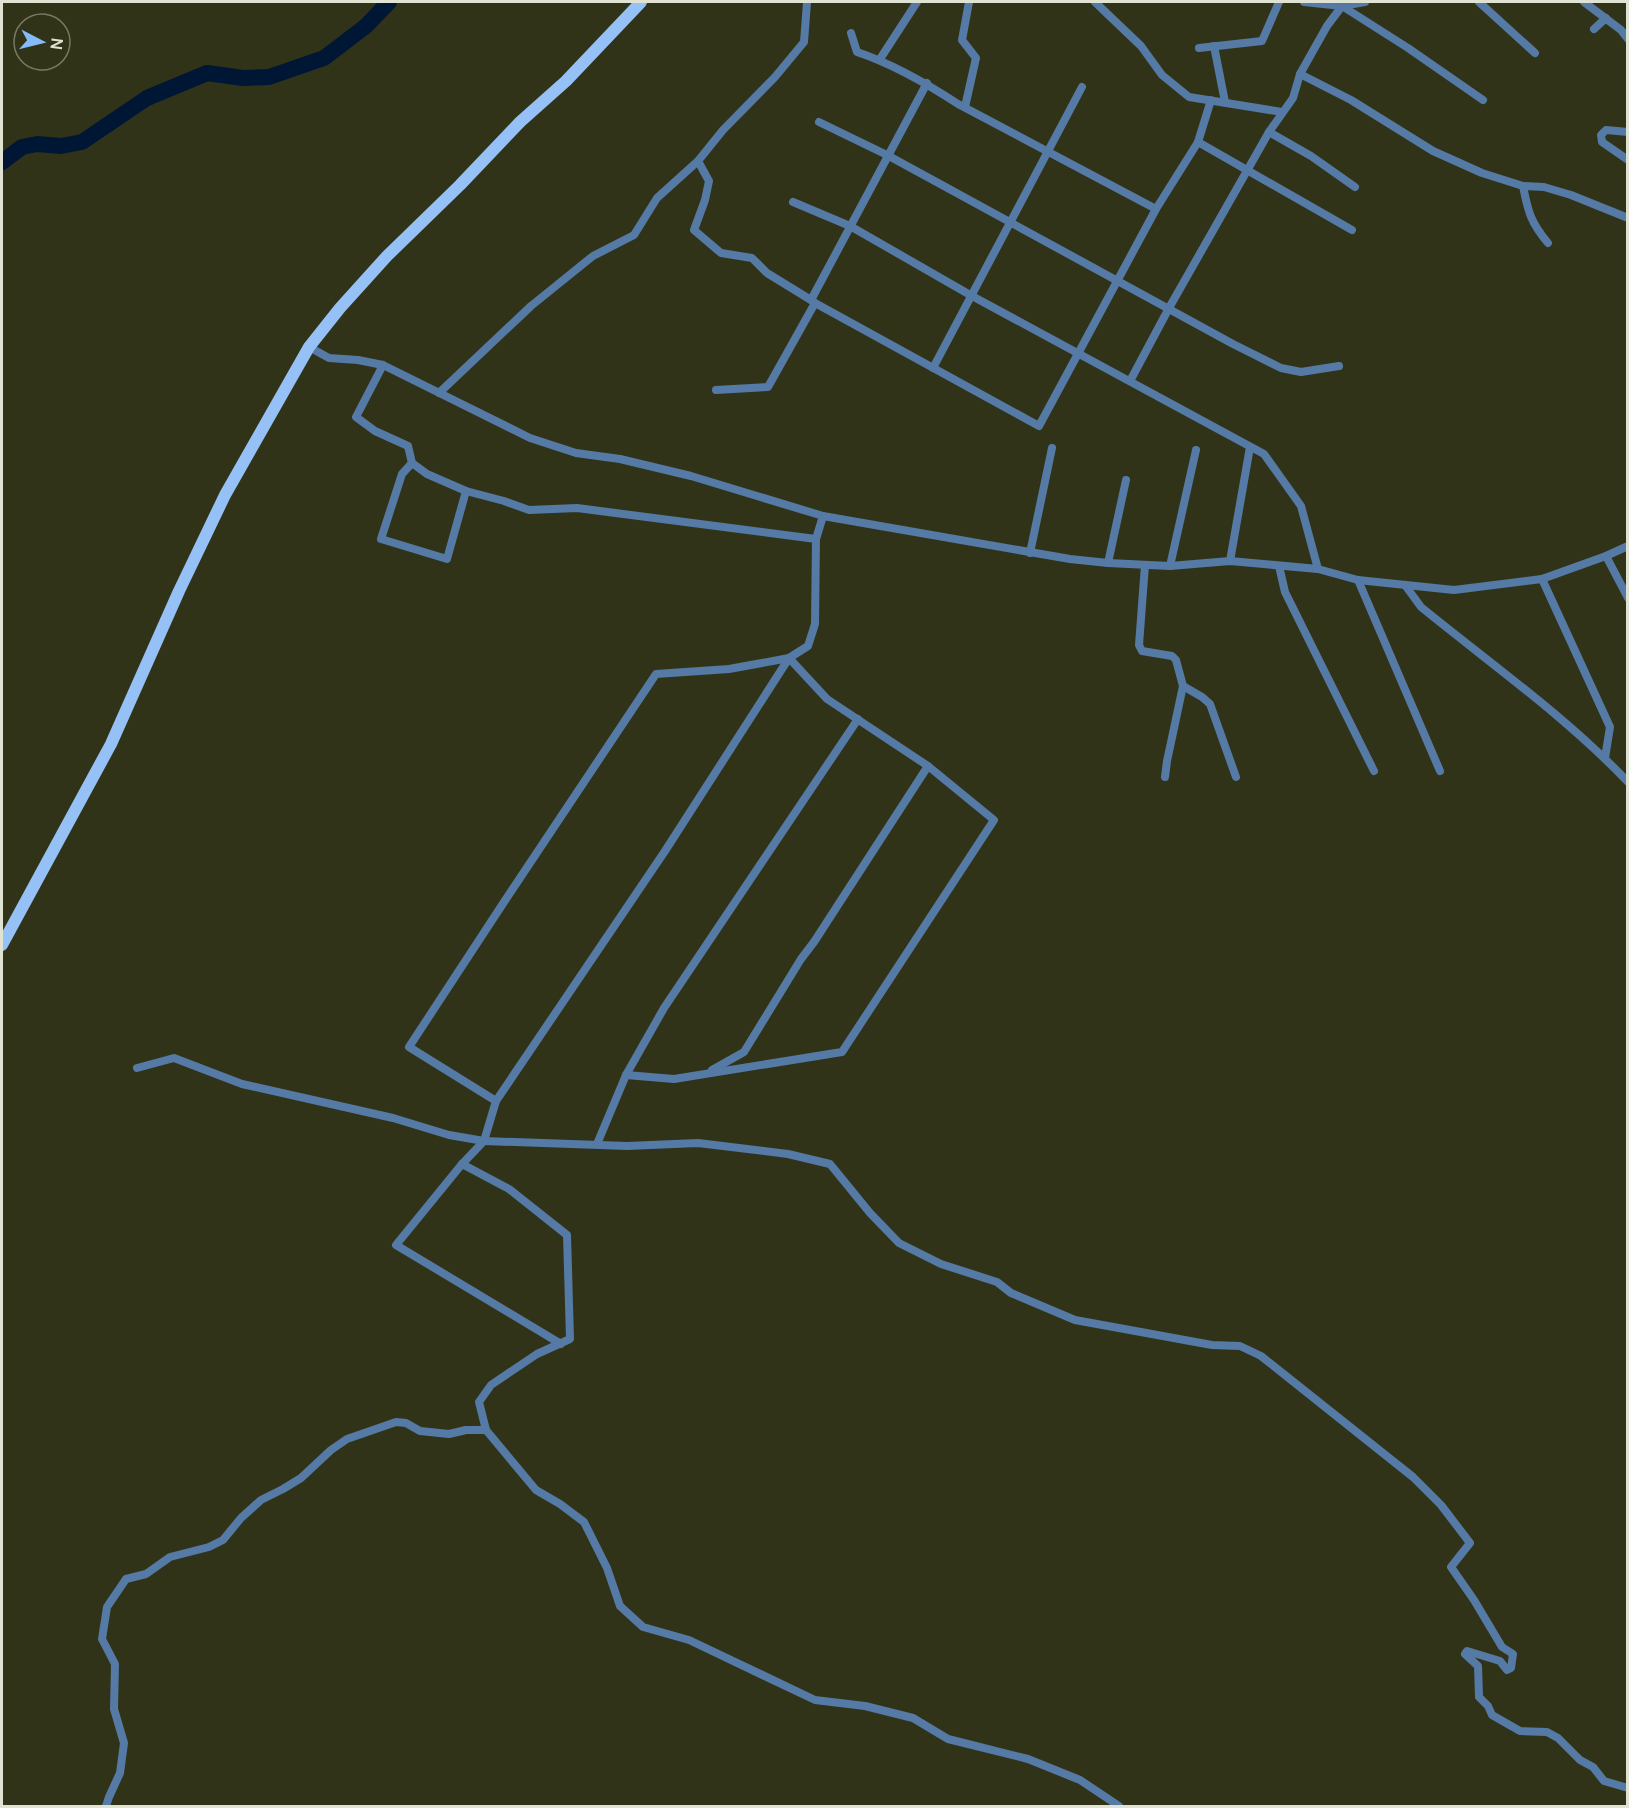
<svg xmlns="http://www.w3.org/2000/svg" width="1629" height="1808" font-family="Manrope,sans-serif">
<style>
.lines{fill:none;stroke-linecap:round;stroke-linejoin:round}
.river{stroke:#001635;stroke-width:16}
.minor{stroke:#557aa5;stroke-width:8}
.primary{stroke:#95c1f7;stroke-width:12}
</style>
<rect width="100%" height="100%" fill="#313318"/>
<g class="lines">
<polyline class="river" points="2,162 22,147 37,144 61,146 82,142 147,98 207,73 243,78 269,77 324,58 366,26 389,2"/>
<g class="minor">
<polyline points="1095,2 1141,46 1162,75 1189,97 1282,112"/>
<polyline points="1304,2 1342,6 1365,2"/>
<polyline points="1479,2 1535,53"/>
<polyline points="1584,2 1621,30 1628,39"/>
<polyline points="1342,6 1408,48 1483,100"/>
<polyline points="1594,29 1606,18"/>
<path d="M851 33 857 52C893 64 926 83 958 104L1156 209"/>
<polyline points="1214,46 1225,102"/>
<polyline points="1199,48 1262,41 1279,2"/>
<polyline points="880,59 917,2"/>
<polyline points="1300,74 1351,100 1433,151 1482,173 1523,186 1544,187 1571,195 1628,218"/>
<polyline points="965,107 976,58 962,40 969,2"/>
<polyline points="819,122 887,155 1233,344 1281,368 1301,372 1339,366"/>
<polyline points="1269,132 1311,156 1355,187"/>
<polyline points="1628,132 1606,130 1601,135 1602,142 1628,160"/>
<polyline points="1198,142 1352,230"/>
<polyline points="698,161 709,181 705,200 694,230 721,253 752,258 767,273 811,300"/>
<path d="M1523 186C1528 212 1531 223 1548 243"/>
<polyline points="793,202 850,226 972,296 1264,454 1301,506 1318,569"/>
<polyline points="815,303 1039,426 1156,209 1198,142 1211,100"/>
<polyline points="309,347 329,358 358,360 383,365 530,438 576,453 620,459 691,476 823,516 1070,559 1108,563 1170,566 1230,561 1318,569 1358,580 1454,590 1542,579 1606,556 1628,546"/>
<polyline points="383,365 356,417 375,431 408,446 412,463 427,474 466,491 504,501 529,510 577,508 816,539"/>
<polyline points="933,368 1082,87"/>
<polyline points="1130,381 1169,308 1248,169 1269,132 1293,98 1300,74 1327,26 1342,6"/>
<polyline points="716,390 768,387 815,303 811,300 927,83"/>
<polyline points="439,393 531,306 593,256 634,235 657,198 698,161 723,130 775,77 804,42 807,2"/>
<polyline points="412,463 402,474 381,539 447,559 466,491"/>
<polyline points="1030,553 1052,448"/>
<polyline points="1606,556 1628,598"/>
<polyline points="1230,561 1250,447"/>
<polyline points="1108,563 1126,480"/>
<polyline points="1145,565 1139,645 1142,651 1172,656 1176,660 1183,686 1167,761 1165,777"/>
<polyline points="1170,566 1196,450"/>
<polyline points="1279,566 1285,592 1374,771"/>
<polyline points="1542,579 1610,727 1605,758"/>
<polyline points="1358,580 1440,771"/>
<path d="M1405 585 1421 607C1491 664 1565 716 1628 782"/>
<polyline points="1183,686 1202,697 1210,704 1236,777"/>
<polyline points="137,1068 174,1058 242,1084 393,1118 449,1135 484,1141 627,1146 698,1143 788,1154 830,1164 870,1213 899,1243 941,1264 997,1282 1011,1293 1075,1320 1212,1345 1240,1346 1261,1356 1413,1477 1441,1505 1470,1543 1451,1567 1474,1600 1502,1647 1513,1654 1511,1668 1507,1670 1500,1661 1467,1651 1465,1654 1478,1666 1479,1697 1488,1706 1492,1715 1520,1731 1547,1732 1558,1738 1580,1760 1593,1767 1604,1781 1628,1788"/>
<polyline points="712,1070 744,1052 801,959 814,942 928,766"/>
<polyline points="496,1101 409,1047 504,902 656,674 729,669 789,658 808,646 815,624 816,539 823,516"/>
<polyline points="597,1144 626,1075 664,1008 858,719"/>
<polyline points="561,1344 396,1245 462,1164 484,1141 496,1101 665,851 789,658 827,699 928,766 994,820 842,1052 674,1079 626,1075"/>
<polyline points="486,1430 536,1490 560,1504 584,1522 607,1568 620,1606 643,1627 689,1640 815,1700 865,1706 913,1718 948,1739 1028,1759 1080,1780 1119,1806"/>
<polyline points="106,1806 109,1797 120,1773 124,1743 114,1709 115,1664 102,1639 107,1607 126,1579 146,1574 170,1557 209,1547 223,1540 241,1518 261,1500 283,1489 301,1478 331,1450 347,1439 396,1422 406,1423 420,1431 449,1434 466,1430 486,1430 479,1402 491,1385 537,1354 570,1339 567,1235 509,1189 462,1164"/>
</g>
<polyline class="primary" points="2,945 111,744 179,591 225,495 309,347 340,308 387,256 460,185 520,122 566,81 641,2"/>
</g>
<rect width="1629" height="1808" fill="none" stroke="#e1e3d2" stroke-width="6"/>
<g transform="translate(42 42) rotate(97)"><circle r="28" fill="#313318" stroke="#777962" stroke-width="1.5"/>
<path d="M0-4.5L10 22L0 15L-10 22Z" fill="#85bbfb"/>
<text y="-9" font-size="16" font-weight="bold" text-anchor="middle" fill="#e1e3d2">N</text>
</g>
</svg>
